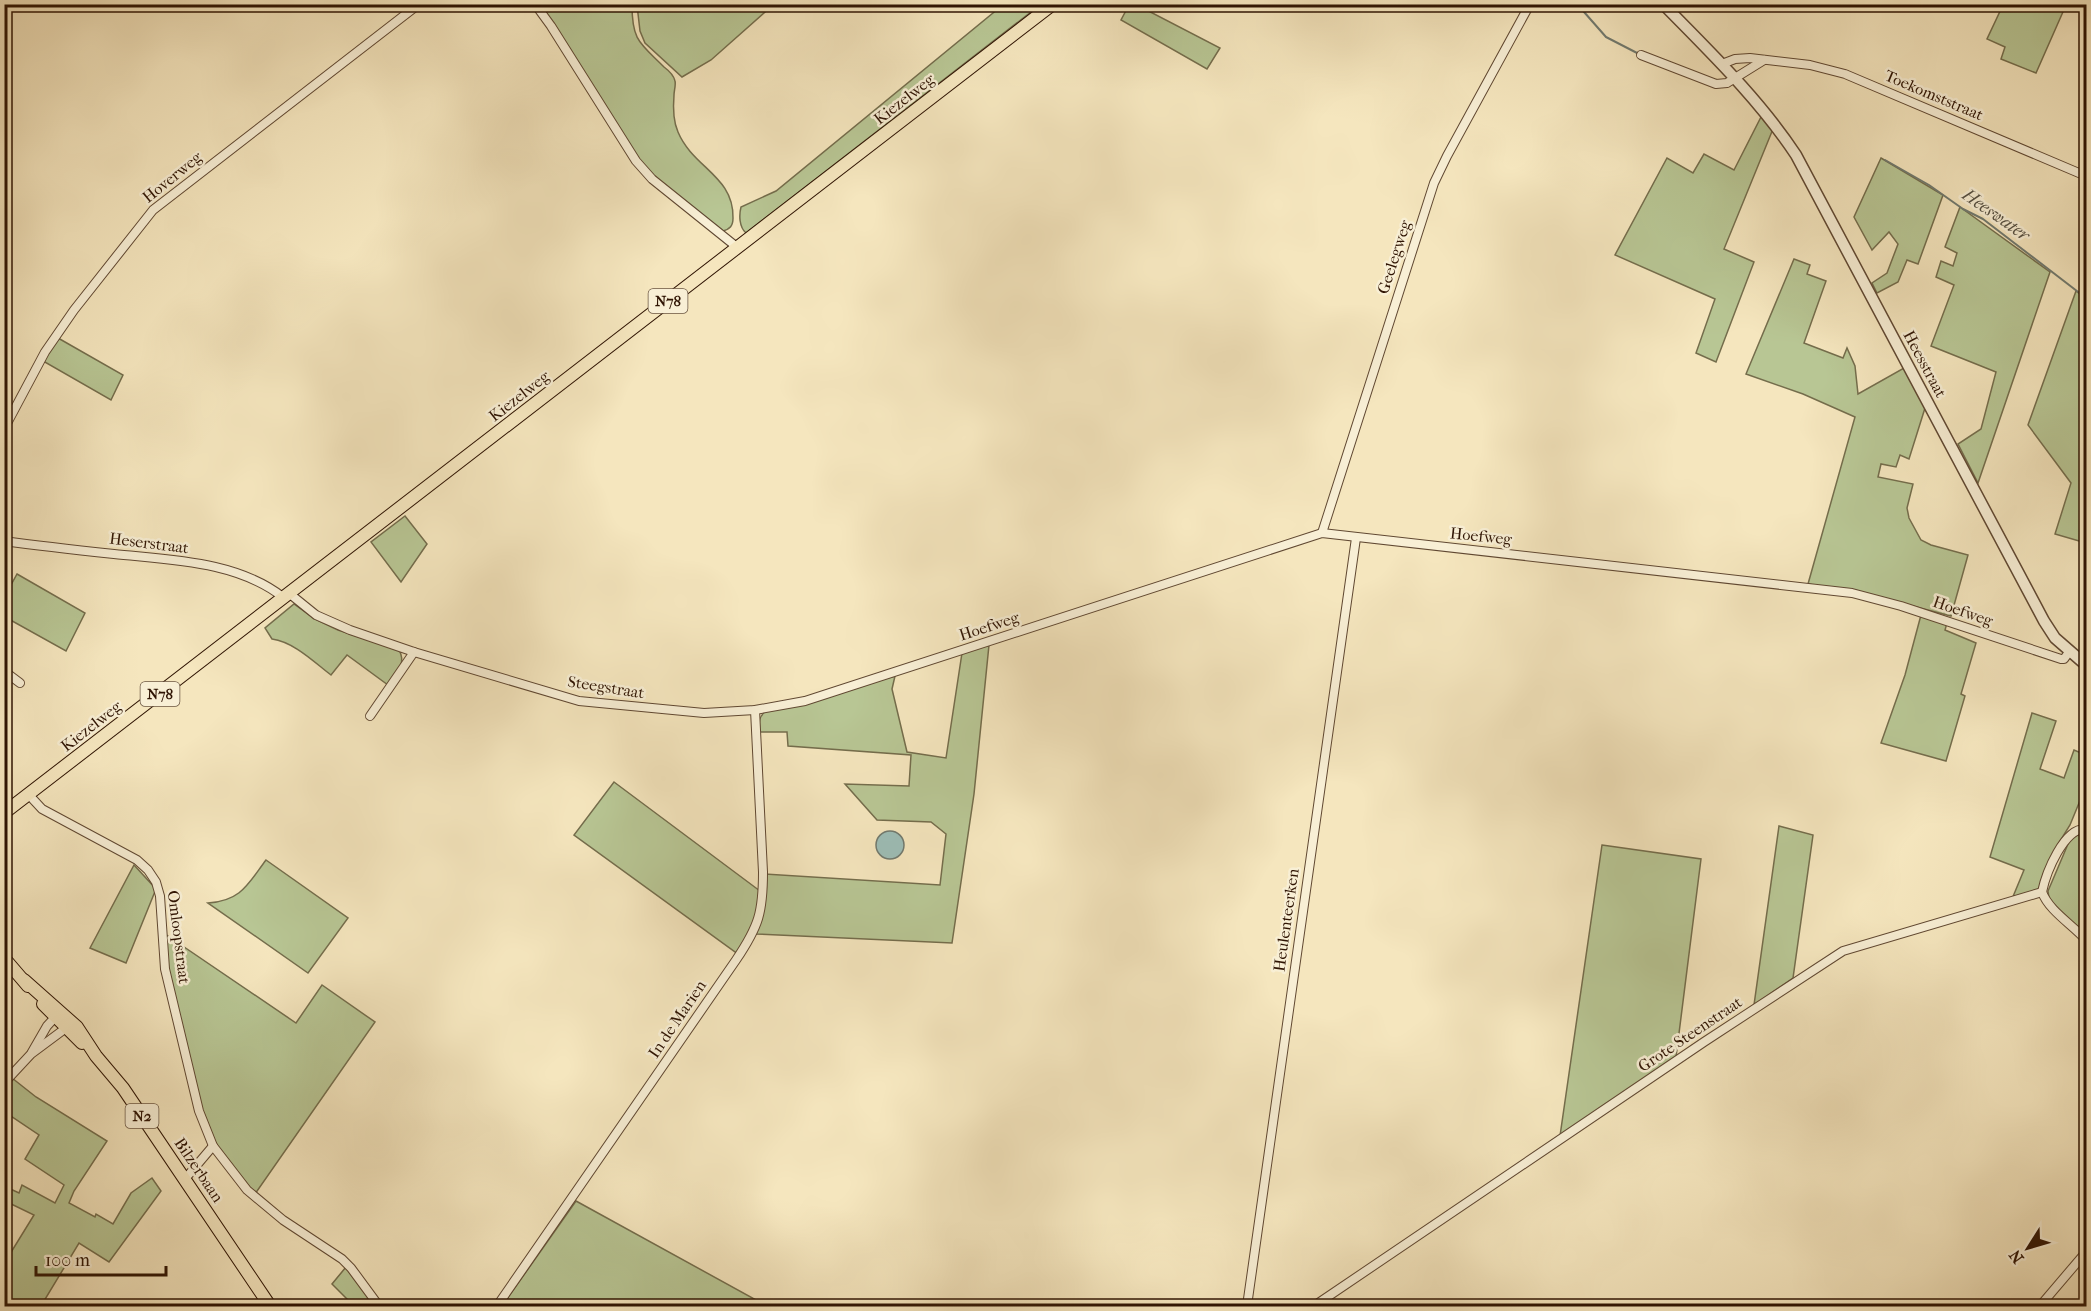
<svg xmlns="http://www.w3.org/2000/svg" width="2091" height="1311" font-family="'IM FELL French Canon',serif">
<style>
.green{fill:#b8c694;stroke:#746d4c;stroke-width:1.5}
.water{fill:#9dbeb7;stroke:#717a6f;stroke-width:1.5}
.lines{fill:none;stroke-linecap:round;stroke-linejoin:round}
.stream{stroke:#717a6f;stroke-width:2}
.minor-casing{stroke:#604832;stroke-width:10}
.tertiary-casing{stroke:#604832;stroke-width:13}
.primary-casing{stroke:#2f1403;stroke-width:14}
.minor{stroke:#f8efd5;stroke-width:8}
.tertiary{stroke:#f8efd5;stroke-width:10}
.primary{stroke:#f5e6be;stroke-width:12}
.labels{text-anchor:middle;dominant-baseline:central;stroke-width:5;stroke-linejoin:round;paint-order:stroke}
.shield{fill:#f8efd5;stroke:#6b5642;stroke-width:1.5}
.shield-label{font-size:15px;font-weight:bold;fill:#2f1403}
.street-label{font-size:16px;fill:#2f1403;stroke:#f8efd5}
.water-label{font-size:18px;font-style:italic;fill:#565042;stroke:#f8efd5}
</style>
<rect width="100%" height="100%" fill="#f5e6be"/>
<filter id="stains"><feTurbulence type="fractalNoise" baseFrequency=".00333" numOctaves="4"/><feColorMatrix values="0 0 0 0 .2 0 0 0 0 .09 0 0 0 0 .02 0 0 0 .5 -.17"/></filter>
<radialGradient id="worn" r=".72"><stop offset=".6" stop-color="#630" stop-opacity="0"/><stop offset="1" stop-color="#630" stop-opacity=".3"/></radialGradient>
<g class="green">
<path d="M1004 4 1040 5 746 233C739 227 739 215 741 207L776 191Z"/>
<path d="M541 5H632C632 41 640 43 664 67 668 70 674 76 675 81 676 85 674 91 674 95 673 107 673 121 678 132 693 168 734 176 733 218 733 226 730 229 723 231L654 177 638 158Z"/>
<polygon points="637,5 637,4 773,5 711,60 682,77 645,43 640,31"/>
<polygon points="1129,5 1137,5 1220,48 1207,69 1121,20"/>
<polygon points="2003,5 2066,5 2036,73 2001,59 2005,47 1987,39"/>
<polygon points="1761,117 1773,129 1724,249 1754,262 1716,362 1696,353 1715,299 1615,255 1667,158 1693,173 1704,154 1734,170"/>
<polygon points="1881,158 1943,195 1918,264 1907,260 1898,282 1877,293 1872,283 1887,273 1898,244 1889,232 1872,250 1854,217"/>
<polygon points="1960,207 2050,272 1978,483 1958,444 1981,429 1996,372 1931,346 1954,285 1936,277 1941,261 1953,266 1957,253 1945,247"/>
<polygon points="1794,259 1810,265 1807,274 1826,281 1804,343 1843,358 1847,348 1855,366 1858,394 1904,368 1925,408 1909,459 1900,455 1896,467 1881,464 1878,477 1913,484 1907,508 1909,518 1921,540 1931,545 1968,555 1951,616 1874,596 1808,584 1855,417 1803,394 1746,374"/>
<polygon points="2076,291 2084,297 2086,291 2086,543 2055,534 2071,483 2028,425"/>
<polygon points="58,338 123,375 111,400 43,361"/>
<polygon points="405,516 427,544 401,582 371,542"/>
<polygon points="17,574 85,613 66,651 5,617 5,596"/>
<path d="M294 604 315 619 338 630 399 650C407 664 396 674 388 685L347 655 331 675C314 662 294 642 272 639L265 628Z"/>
<polygon points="1921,615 1947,623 1945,630 1976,643 1961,694 1965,696 1946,761 1881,743 1905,675"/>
<path d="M989 645 974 794 952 943 756 934 763 914 765 874 940 885 946 834 931 822 877 820 845 784 909 786 911 755 788 746 787 732H759C759 723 758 717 766 711L895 676 892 689 907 752 946 758 962 653Z"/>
<polygon points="2032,713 2056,721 2040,769 2064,778 2074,750 2086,755 2086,786 2070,825 2060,841 2043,883 2037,891 2012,899 2024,870 1990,857"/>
<polygon points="614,782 760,891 759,910 738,954 574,835"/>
<polygon points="1779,826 1813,835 1793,978 1754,1005"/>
<polygon points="2086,832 2086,935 2052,905 2049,898 2048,891 2068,844 2072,837"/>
<polygon points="1602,845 1701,859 1676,1057 1560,1136"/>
<path d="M266 860 348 918 308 973 208 903C241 901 248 884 266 860Z"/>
<polygon points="134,865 156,889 126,963 90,948"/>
<polygon points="165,934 296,1023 322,985 375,1022 255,1194 216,1144 201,1106 169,975"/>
<polygon points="12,1078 36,1097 107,1141 74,1191 69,1203 95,1217 96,1214 113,1224 131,1193 152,1178 161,1191 109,1262 79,1243 41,1306 5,1306 5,1262 34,1215 5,1201 6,1187 19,1193 22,1185 55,1203 64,1185 25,1159 39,1135 5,1112 5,1086"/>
<polygon points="576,1201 767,1306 502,1306"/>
<polygon points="346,1267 376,1306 354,1306 332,1284"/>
</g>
<circle class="water" cx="890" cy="845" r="14"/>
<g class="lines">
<g class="stream">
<polyline points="1577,4 1606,37 1639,54"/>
<polyline points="1885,160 1929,185 1963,209 1983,219 2086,298"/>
</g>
<defs>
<g id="minor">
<polyline points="535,4 551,26 636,161 652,179 738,248"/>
<polyline points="1641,55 1716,84 1727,83 1764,60"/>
<polyline points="1722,64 1735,59 1750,58 1810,65 1845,74 2086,176"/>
<polyline points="4,429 45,352 74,310 153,210 419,4"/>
<polyline points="1322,533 1434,183 1447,156 1530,4"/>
<path d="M4 541C41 546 77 550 114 554 170 560 238 561 284 598"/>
<polyline points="290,594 316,615 350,630 414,652 579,701 704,713 755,710 805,701 1322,533 1852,593 1901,606 2061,659 2064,659 2069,652"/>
<polyline points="4,671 20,683"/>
<polyline points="370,716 414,652"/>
<polyline points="29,795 42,809 137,860 148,870 156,882 160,896 165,969 199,1111 213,1146 247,1190 283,1220 342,1259 351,1268 379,1306"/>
<path d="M2042 892C2046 873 2064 827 2086 829"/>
<path d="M2042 892C2049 911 2073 925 2086 940"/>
<polyline points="32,1052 47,1026 59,1013"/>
<polyline points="4,1083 31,1054 70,1025"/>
<polyline points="185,1179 213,1146"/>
<path d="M497 1306 736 960C759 926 763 912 763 872L755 710"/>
<polyline points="1247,1306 1356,538"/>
<polyline points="1314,1306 1704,1042 1843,951 2042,892"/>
<polyline points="2040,1306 2086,1252"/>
</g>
<path id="tertiary" d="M1663 4C1710 52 1759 99 1796 155L2044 621 2055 638 2086 665"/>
<g id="primary">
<polyline points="4,813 1053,4"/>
<polyline points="4,958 28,986"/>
<polyline points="24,980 77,1027 96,1056 123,1088 270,1306"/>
<polyline points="43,1004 82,1043"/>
</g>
</defs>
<use href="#minor" class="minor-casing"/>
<use href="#tertiary" class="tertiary-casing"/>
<use href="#primary" class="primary-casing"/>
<use href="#minor" class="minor"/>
<use href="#tertiary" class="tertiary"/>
<use href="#primary" class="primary"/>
</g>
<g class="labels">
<g class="shield">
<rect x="648.5" y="289" width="39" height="24" rx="4.5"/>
<rect x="140.5" y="682" width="39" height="24" rx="4.5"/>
<rect x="125.5" y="1104" width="33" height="24" rx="4.5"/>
</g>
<g class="shield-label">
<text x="668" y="301">N78</text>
<text x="160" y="694">N78</text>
<text x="142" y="1116">N2</text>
</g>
<g class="street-label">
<text transform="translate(1934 95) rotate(23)">Toekomststraat</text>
<text transform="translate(904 99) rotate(-38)">Kiezelweg</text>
<text transform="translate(172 177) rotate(-39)">Hoverweg</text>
<text transform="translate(1394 257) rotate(-72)">Geelegweg</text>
<text transform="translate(1925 364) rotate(62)">Heesstraat</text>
<text transform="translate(519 396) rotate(-38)">Kiezelweg</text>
<text transform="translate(1481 536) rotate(6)">Hoefweg</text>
<text transform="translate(149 543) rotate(7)">Heserstraat</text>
<text transform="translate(1963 611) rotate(19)">Hoefweg</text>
<text transform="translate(989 626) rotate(-18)">Hoefweg</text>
<text transform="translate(606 687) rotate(9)">Steegstraat</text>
<text transform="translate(91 726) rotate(-38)">Kiezelweg</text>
<text transform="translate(1286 920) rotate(-82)">Heulenteerken</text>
<text transform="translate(179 937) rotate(83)">Omloopstraat</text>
<text transform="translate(677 1019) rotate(-56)">In de Marien</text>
<text transform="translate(1690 1034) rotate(-34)">Grote Steenstraat</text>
<text transform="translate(199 1170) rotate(56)">Bilzerbaan</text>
</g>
<g class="water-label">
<text transform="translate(1996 215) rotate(35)">Heeswater</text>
</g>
</g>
<rect width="2091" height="1311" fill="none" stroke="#f5e6be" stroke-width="24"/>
<rect x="6" y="6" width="2079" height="1299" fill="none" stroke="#2f1403" stroke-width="3"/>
<rect x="12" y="12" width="2067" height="1287" fill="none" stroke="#2f1403" stroke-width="1.5"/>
<g transform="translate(2028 1248) rotate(233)" stroke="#f8efd5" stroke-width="4.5" paint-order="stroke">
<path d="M0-4.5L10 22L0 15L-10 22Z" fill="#2f1403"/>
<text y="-9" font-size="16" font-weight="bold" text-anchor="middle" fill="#2f1403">N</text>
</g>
<path d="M36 1266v9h130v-9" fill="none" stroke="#2f1403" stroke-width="3"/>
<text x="45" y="1266" font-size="18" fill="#2f1403" stroke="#f8efd5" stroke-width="4.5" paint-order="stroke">100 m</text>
<rect width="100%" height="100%" filter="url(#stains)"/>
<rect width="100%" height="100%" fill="url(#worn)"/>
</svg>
